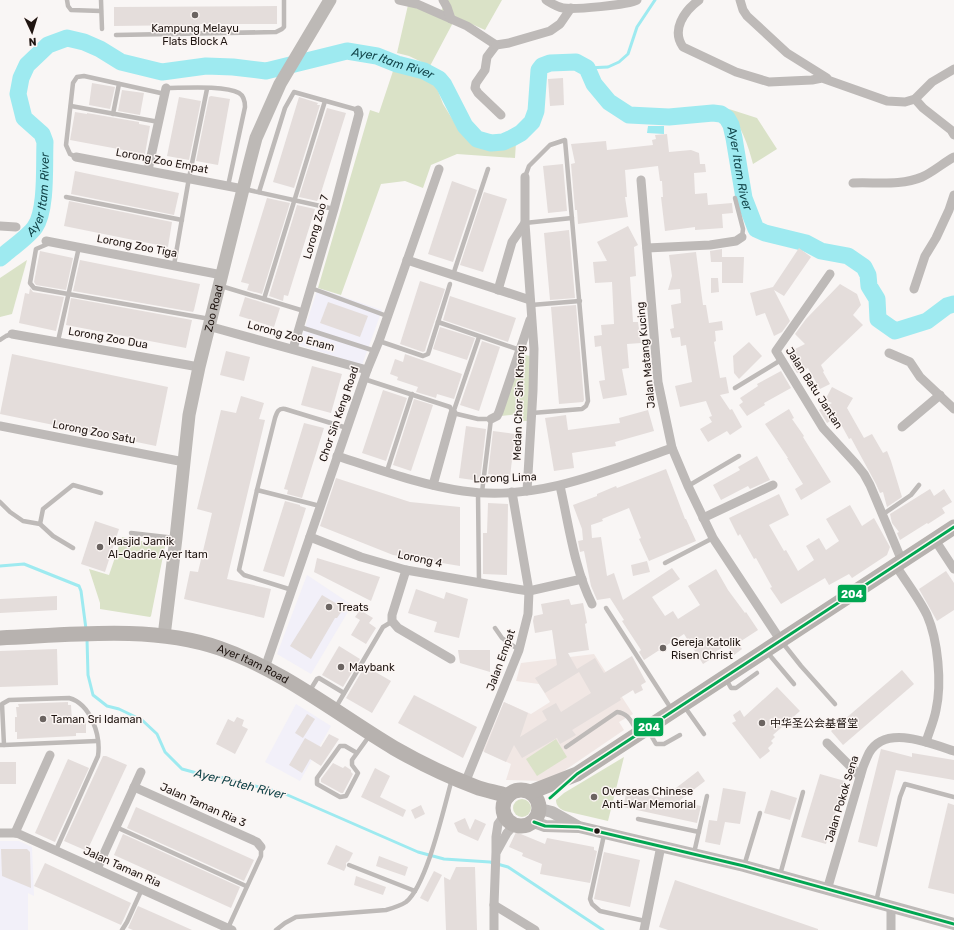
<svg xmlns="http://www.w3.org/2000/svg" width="954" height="930" font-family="Rubik,'Noto Sans SC',sans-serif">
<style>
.commercial{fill:#f2f0f9}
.built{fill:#f1e7e4}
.green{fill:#dae2c7}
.water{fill:#9eeaf0}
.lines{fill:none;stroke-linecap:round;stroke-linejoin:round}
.stream{stroke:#9eeaf0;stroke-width:3}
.river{stroke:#9eeaf0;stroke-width:17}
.building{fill:#e4dddb}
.service{stroke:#bebab8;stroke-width:4.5}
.minor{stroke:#bebab8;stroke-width:9}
.tertiary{stroke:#bebab8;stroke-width:12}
.secondary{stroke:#bdb9b6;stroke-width:13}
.primary{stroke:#b7b2af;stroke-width:15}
.bus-1-casing{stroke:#fbf5f3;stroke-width:6}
.bus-1{stroke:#00a651;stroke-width:3}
.poi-dot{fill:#6b6461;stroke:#fbf5f3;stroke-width:1.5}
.bus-dot{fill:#1f1511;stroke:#fbf5f3;stroke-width:1.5}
.labels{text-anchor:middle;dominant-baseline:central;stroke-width:3;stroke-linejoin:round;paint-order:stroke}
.poi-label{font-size:11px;fill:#1f1511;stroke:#fbf5f3;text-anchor:start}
.street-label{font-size:11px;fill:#1f1511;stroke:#fbf5f3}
.water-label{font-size:12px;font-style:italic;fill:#13454a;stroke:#fbf5f3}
.line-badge{stroke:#fbf5f3;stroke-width:1.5}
.badge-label{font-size:11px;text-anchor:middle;font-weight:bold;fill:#fff}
</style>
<rect width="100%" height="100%" fill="#f9f6f5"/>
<g class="commercial">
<polygon points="318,288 382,310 362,365 299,345"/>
<polygon points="307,575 352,605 311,674 277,654"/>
<polygon points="296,704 331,726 300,781 265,762"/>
<polygon points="0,841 19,841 32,847 34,896 28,893 28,930 0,930"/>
</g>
<polygon class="built" points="594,654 633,714 619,722 624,730 558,775 542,781 506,780 511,764 483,751 504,702 531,714 550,702 539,684 516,681 521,663"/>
<g class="green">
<polygon points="447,0 502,0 485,30 456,17 430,66 409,56 397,53 408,5 438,16"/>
<polygon points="393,71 429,79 435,83 443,104 456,125 473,141 483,147 499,147 516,142 515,158 457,154 431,165 423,188 405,181 381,184 341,295 318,288 370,110 379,113"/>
<path d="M729 109 757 118 777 149 753 164C748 144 741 127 729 109Z"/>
<polygon points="27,260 12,314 0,317 0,278"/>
<polygon points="525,355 530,356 528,421 519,421 519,414 501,416 522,358"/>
<polygon points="122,537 165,546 151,616 150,617 100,609 100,603 89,569 109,575"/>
<polygon points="556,739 567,757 537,776 526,759"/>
<path d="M624 757 608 821 565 811C560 809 556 806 556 800L564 793Z"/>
<circle cx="522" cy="808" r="9"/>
</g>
<polygon class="water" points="648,126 664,126 664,134 647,133"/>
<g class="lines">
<g class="stream">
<polyline points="587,68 608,67 619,62 628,54 637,27 655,0"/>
<polyline points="0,566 24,564 79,586 81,591 86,629"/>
<polyline points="87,639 88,675 93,695 107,706 119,709 142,720 157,734 165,752 182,769 204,775 219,777 283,793 418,852 444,859 490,862 508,867 603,930"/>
</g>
<path class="river" id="s1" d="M0 258 5 254C13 247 29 236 35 227 47 210 44 164 45 142L42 134 24 118 18 94 21 78 27 65 48 45 67 38 84 42 100 49 121 62 162 72 206 66 233 67 266 71 347 51 377 56 397 64 424 71 439 79 444 85 465 126 477 139 491 143 503 142 512 138 521 133 532 122 536 111 539 70 542 66 550 63 576 62 587 68 594 84 609 102 629 115 669 117 713 113 721 114 727 118 731 125 734 138 744 198 756 229 765 233 806 243 821 251 848 256 864 267 868 275 869 286 877 299 878 319 895 331 927 321 947 306 954 304"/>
</g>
<g class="building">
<polygon points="277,6 277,24 200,24 201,30 192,30 192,25 114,26 114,7"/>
<polygon points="563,78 564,105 550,106 548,79"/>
<polygon points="92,83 115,87 110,109 89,105"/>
<polygon points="122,90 144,93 140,115 118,111"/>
<polygon points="211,96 230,99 218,165 196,161 209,97"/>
<polygon points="179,97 201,101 189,160 167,156"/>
<polygon points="299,97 318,103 317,105 320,105 294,188 273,182"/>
<polygon points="327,108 346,113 319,199 318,199 317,201 299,197"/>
<polygon points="75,112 87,114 87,113 139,122 139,124 150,126 145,154 70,140"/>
<polygon points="667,134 669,152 691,150 699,153 700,164 705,164 706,172 694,173 695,194 707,193 708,205 732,203 733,213 722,214 723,228 695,230 695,227 665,231 661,197 663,197 662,181 660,181 658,166 625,170 627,197 625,197 628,217 578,224 577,210 575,210 571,164 575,163 571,144 606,141 607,150 653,145 652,140 656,139 655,135"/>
<polygon points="563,164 567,211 548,213 543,166"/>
<polygon points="75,171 179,193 174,215 71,194"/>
<polygon points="452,181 477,190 453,262 428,254"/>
<polygon points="484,192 507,199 483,272 460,265"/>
<polygon points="267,198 290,203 262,294 247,290 249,284 241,282"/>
<polygon points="69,201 172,222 168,247 64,226"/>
<polygon points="297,205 315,209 288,296 284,295 283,301 269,296"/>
<polygon points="628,226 638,245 634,247 636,276 630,277 633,322 638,322 641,343 627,344 629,368 622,369 627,395 603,399 599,381 605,380 601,346 595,347 594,336 602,335 601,325 614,324 612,282 595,283 593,262 607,261 597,242"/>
<polygon points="569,230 575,298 550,300 544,233"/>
<polygon points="799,248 811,257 784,296 774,290 790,321 782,332 774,336 765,313 756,316 750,293 773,287"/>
<polygon points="722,249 722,262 711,262 710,251"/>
<polygon points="40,251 73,258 66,290 36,285 34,282"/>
<polygon points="696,252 703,305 706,305 709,323 722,321 723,330 715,331 716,341 714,342 720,378 726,377 729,393 720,395 730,410 732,409 742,427 730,435 727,431 708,442 700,429 712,422 709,417 712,416 706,401 680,407 675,386 692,382 686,345 681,346 680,337 672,338 670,329 674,328 671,305 681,303 680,289 668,290 672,276 669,255"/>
<polygon points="722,257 744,257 743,283 722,283"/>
<polygon points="80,260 200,284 194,310 193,312 73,291"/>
<polygon points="711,278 718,278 719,292 711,293"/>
<polygon points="420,281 445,289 426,347 425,351 423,352 400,344"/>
<polygon points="840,284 857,294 861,305 853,315 863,325 821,365 824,371 823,372 830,384 820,389 808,368 797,373 792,365 793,364 787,353 805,344 795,334 806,319"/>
<polygon points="30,288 33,292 64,297 56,331 19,323 25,293 29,294"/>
<polygon points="450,296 516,318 508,342 443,320"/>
<polygon points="245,297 280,308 274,327 239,316"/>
<polygon points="71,298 192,320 186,348 66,325"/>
<polygon points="328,302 368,316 360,337 320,323"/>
<polygon points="576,305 584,400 583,402 559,404 551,307"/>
<polygon points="440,327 475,338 467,360 433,349"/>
<polygon points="482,341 500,347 479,411 460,405"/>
<polygon points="749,342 762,356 739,379 734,373 733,356"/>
<polygon points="226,351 250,357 244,381 220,375"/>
<polygon points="12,354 168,387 156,446 0,414"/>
<polygon points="405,354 462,374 454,399 437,394 436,398 416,392 418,387 397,380 398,377 390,374 395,359 403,362"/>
<polygon points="312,366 342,374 331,413 301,405"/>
<polygon points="781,371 791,388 764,403 765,405 747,416 739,405 743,402 740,398 758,386 757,384"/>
<polygon points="832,387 853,398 847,408 864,438 872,434 883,453 887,451 891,461 902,497 887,507 883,492 880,493 876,484 851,438 849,439 837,417 827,423 819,410 832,403 825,400"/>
<polygon points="383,390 407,398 386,461 362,453"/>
<polygon points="241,396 264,403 259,419 265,420 227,579 271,589 264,618 184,599 190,571 198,572 212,513 197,509 221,410 236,413"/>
<polygon points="414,399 433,405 411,471 393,465"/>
<polygon points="789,409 794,418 792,419 804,436 803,437 831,482 801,500 795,489 803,484 787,458 788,458 765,424"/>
<polygon points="648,410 654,431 615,442 616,446 572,453 574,468 554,471 545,418 566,415 568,430 620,423 619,418"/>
<polygon points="304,423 324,428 302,498 287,494 288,490 284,489"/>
<polygon points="466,426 486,429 480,481 459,478"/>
<polygon points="493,431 515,434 510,477 488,474"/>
<polygon points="757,456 770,480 750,489 748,486 721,500 713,485 740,470 738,467"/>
<polygon points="666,469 685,519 686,519 696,541 649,561 639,539 641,538 629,508 602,519 603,521 591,525 592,538 601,537 607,576 614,573 623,600 672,568 680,579 652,597 665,616 673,611 678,619 700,605 688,586 716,569 728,590 745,613 746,612 758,630 738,643 742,649 734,655 727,645 715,652 717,655 703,664 684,634 644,660 639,652 641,650 622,621 624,620 610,598 597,600 591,586 584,551 580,552 578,541 583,540 582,529 573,505 597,496 597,494 616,486 617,488"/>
<polygon points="336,478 410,502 460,507 460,566 393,555 320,526"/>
<polygon points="930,489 934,496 944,489 952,502 942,508 945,513 928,524 927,523 900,540 897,533 899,532 892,523 890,514"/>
<polygon points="779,494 789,515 769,525 784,551 786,550 798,571 814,560 806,546 819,538 826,550 839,541 826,519 850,505 862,526 874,518 890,547 887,555 852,578 849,574 829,585 825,578 781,604 770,588 772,587 756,558 754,559 740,534 738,536 729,518"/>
<polygon points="285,501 300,505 300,506 306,508 284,577 263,571"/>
<polygon points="488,503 508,504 507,575 483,574 483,533 487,533"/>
<polygon points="95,521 119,529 105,572 81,564"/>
<polygon points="317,558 380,577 371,601 314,572"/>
<polygon points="647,561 650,572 633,576 631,565"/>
<polygon points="946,571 954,583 954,610 937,621 919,589"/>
<polygon points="416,589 444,599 446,592 468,599 459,638 434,632 437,622 408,613"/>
<polygon points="322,595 344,608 337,618 335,618 311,659 290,646"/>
<polygon points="57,596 57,610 0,613 0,599"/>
<polygon points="569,599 571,605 583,603 587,623 585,624 589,650 568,653 577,669 595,658 604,673 632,656 646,682 641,685 643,690 635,694 633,690 620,698 621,700 572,730 576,735 560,744 557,738 522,758 514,745 506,762 484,752 504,702 528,713 520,737 547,720 542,711 556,703 561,712 591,693 579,672 545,693 535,678 557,665 552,630 535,633 533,621 534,616 543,614 541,604"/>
<polygon points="360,610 373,618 369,623 376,628 366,644 351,635 360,620 355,617"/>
<polygon points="339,646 360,659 343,687 322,675"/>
<polygon points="57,649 58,685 0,687 0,651"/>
<polygon points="458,650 490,650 490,672 460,663"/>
<polygon points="365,666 391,681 372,713 346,698"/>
<polygon points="902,670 914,684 843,745 831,731"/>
<polygon points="777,687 800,711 773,735 775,737 771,741 773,743 768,748 770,751 760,759 732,723 736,721 733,715 740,710 744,717"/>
<polygon points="414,695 477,727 463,758 398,723"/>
<polygon points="68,702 68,705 71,705 72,722 86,722 86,733 76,733 76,736 17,739 17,732 15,732 15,717 17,717 16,707 19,707 18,704"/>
<polygon points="307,714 315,719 303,738 295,733"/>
<polygon points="237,717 244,720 242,726 248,729 235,754 216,744 228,719 234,722"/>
<polygon points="329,734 339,739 321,766 310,759 302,773 289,765 305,738 321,747"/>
<polygon points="881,749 912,757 912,753 954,760 954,780 896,770 877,847 858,842"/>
<polygon points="103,756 106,756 127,765 87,851 64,841"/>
<polygon points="68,759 89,768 55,842 35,833"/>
<rect x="0" y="762" width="16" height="22"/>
<polygon points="333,763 343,768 345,766 351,770 351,772 353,774 343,793 341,793 321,782 321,779"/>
<polygon points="375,768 390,776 380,797 406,810 403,817 361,797"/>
<polygon points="698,771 705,781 679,801 701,806 697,823 623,807 627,790 663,798"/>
<polygon points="820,774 845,781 826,844 801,837"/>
<polygon points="723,788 746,792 740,824 725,822 720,845 705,842 709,820 717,821"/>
<polygon points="771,790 797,798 790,820 764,813"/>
<polygon points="948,803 954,805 954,894 928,888"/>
<polygon points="421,805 425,814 415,819 411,810"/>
<polygon points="136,807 254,860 244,881 127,828"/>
<polygon points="465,818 470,830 475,819 486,824 478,841 458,832 454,823"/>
<polygon points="516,832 545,844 547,838 594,847 594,850 597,851 590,883 540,874 542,864 522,856 523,853 509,847"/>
<polygon points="123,834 240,887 231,908 114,855"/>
<polygon points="336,845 353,853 349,861 346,863 346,867 344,871 327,864"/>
<polygon points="1,849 27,849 30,852 31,888 2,876"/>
<polygon points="604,852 640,860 630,907 594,899"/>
<polygon points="379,856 408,867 405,876 376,866"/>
<polygon points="45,863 131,903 121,925 34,886"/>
<polygon points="456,867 475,867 477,930 446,930 444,877 450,880"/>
<polygon points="434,871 442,875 428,902 420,898"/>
<polygon points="356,876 386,887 383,895 354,885"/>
<polygon points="675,880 818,929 818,930 668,930 659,927"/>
<polygon points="138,906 163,917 192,930 133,930 128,928"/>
</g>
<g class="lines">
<g class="service">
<polyline points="67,0 68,6 71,10 101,11"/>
<polyline points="101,0 102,29"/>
<polyline points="116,35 276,32 282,29 284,27 284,0"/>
<path d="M166 88C183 88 225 85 239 93 244 96 245 101 245 107L228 186"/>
<polyline points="71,106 159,122"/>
<polyline points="113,114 119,84"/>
<polyline points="76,157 70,154 66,145 73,83 77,77 84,76 165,94"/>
<polyline points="525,177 529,166 550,145 565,140 588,401 586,406 582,409 532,413"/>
<polyline points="244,189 334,209"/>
<polyline points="259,192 285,108 294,92 358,110"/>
<polyline points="66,197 182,220"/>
<polyline points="735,198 743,229 742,237"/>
<polyline points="525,223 572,218"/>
<polyline points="50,243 36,249 30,283 34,288 210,319"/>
<polyline points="174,265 189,178 207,89"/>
<polyline points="453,275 488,169"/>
<polyline points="221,286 304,311"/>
<polyline points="311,288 387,316"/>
<polyline points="264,299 325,101"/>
<polyline points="531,305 580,301"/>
<polyline points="438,322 520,350"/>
<polyline points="300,327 375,351"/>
<polyline points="0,340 6,336 12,334"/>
<polyline points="58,341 79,247"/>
<polyline points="379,341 423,356 428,354 450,284"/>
<polyline points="364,379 450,407 453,413 478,419 491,419 482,492"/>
<polyline points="735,388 781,360"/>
<polyline points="453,413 479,337"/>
<polyline points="387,471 412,394"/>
<polyline points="688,486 739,456"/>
<polyline points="257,490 320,506"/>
<polyline points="478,492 479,583"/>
<polyline points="0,502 10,512 23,521 40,524 53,536 73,548"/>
<polyline points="882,515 911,495 919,485"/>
<polyline points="40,524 43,509 73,485 101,493"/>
<polyline points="131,533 175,538"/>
<polyline points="665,563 713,538"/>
<path d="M292 590 244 575 239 570 257 490 275 418C277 412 278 408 285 409L347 428"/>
<polyline points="606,608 672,710"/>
<polyline points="495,628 502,638 519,650"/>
<polyline points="782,642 801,666 835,704"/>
<polyline points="767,652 794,684"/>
<polyline points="726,679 731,688 736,688 757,673"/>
<polyline points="309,692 317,679 319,678 344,693"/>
<polyline points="684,706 704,734"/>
<polyline points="336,707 383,627 393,621"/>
<polyline points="648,730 656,744 664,744 680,735"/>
<path d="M0 745H4L2 704 9 700 69 698C91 704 101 736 98 756L56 850"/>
<polyline points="4,745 97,741"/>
<path d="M566 747 617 712C629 713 632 724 638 732"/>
<polyline points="357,753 345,746 340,746 317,778 317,784 340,797 346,796 358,773 352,765 352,760 370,735"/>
<polyline points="638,819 699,832"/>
<polyline points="116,827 246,886"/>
<polyline points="604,835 590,899 592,904 600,911 645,921"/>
<polyline points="694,853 707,796"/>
<polyline points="349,865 415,891"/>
<polyline points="744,866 760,813"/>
<polyline points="780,875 803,792"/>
<polyline points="876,902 900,797 905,784 954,797"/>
<polyline points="228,928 261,856 261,847"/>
<polyline points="122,930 127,922 142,889"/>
<path d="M276 930 285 923 296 917 386 910C393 908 400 906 406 902 427 885 444 807 452 779"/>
</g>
<g class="minor">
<polyline points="399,0 417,4 467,26 496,45 487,57 485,70 476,83 475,88 478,93 501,115"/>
<polyline points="443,0 447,7 451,19"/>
<path d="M546 0C551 3 557 7 563 8 573 10 628 5 637 0"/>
<path d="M699 0C684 11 671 30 683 47L736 72 769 82 812 80 822 78 887 101 905 102 915 99 932 82 954 69"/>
<polyline points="740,0 743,10 747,16 787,53 827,78"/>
<polyline points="496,45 509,43 550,31 560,24 571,8"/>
<polyline points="915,99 923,108 951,130 954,135"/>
<polyline points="76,157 243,189"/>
<polyline points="148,170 166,88"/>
<polyline points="525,177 525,223 534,349 533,391 527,491"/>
<polyline points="641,180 658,382 672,448 688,486 713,538 781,641"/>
<path d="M853 183C876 182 901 186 922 177 933 172 943 163 954 157"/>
<polyline points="0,226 16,227"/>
<polyline points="46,241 222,275"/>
<polyline points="647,248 710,245 736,241 742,237"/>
<polyline points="407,260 530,300"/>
<polyline points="830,274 776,351 823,428 856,464 864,474 870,485 902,561"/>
<polyline points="914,289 925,256 936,238 949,210 954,195"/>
<polyline points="498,290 512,242 525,223"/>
<polyline points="208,326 367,370"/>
<polyline points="12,334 199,367"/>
<polyline points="293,349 334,209 359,114 358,110"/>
<polyline points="889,353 910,362 920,377 954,409"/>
<polyline points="491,419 497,416 499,412 530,320"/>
<polyline points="0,426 184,462"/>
<polyline points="902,427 940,395"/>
<path d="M337 456C378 469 420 485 463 491 536 502 605 472 672 448"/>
<polyline points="433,485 453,413"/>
<path d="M560 486C569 525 574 568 592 604"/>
<polyline points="703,518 773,485"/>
<polyline points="310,537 361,557 406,570 516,589 529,591 582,579"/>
<polyline points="935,540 954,569"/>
<path d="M896 566C905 580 920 600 927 615 938 640 942 683 936 710 934 721 929 732 926 742"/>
<polyline points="406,570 392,615 392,621 398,628 451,659"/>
<polyline points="265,668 367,370 379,341 439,169"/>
<polyline points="827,743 860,776"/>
<polyline points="465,783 519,650 528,614 529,591 512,492"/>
<polyline points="134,787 257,842 261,847"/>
<polyline points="0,833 15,833 19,834 232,930"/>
<polyline points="15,833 50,755"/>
<polyline points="497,851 507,833 514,825"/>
<polyline points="97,869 141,772"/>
<path d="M827 890 863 767C865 762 867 757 869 753 885 724 930 743 954 751"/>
<polyline points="494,905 535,930"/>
<polyline points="891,908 891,930"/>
<polyline points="494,930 494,905 496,852 496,837 498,824 504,816"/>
<polyline points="644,930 661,846"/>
</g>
<g class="tertiary">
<polyline points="540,809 552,812 577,826"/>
<polyline points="534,822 545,826 579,827 744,866 954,924"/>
</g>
<path class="secondary" id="s2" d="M164 636 176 538 189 415 199 367 249 165 256 138 280 84 330 0"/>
<g class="primary">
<path id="s3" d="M0 638C71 635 151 625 219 648 283 670 337 714 394 748 420 763 447 776 476 787 486 791 497 792 508 796"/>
<circle cx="521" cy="808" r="18"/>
<polyline points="531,792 577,774 954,527"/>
</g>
<defs>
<g id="bus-1">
<polyline points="550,798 577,774 954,527"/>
<polyline points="534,822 545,826 579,827 744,866 954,924"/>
</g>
</defs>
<use href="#bus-1" class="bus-1-casing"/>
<use href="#bus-1" class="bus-1"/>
</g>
<g class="poi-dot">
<circle cx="195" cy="15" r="4"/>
<circle cx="100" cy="547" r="4"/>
<circle cx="329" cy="607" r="4"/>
<circle cx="663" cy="648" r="4"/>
<circle cx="341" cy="667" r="4"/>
<circle cx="43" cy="719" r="4"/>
<circle cx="762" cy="723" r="4"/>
<circle cx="594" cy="797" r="4"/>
</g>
<circle class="bus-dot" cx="597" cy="831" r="3.5"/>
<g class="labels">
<g class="poi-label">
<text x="195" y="28" text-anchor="middle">Kampung Melayu<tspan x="195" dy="13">Flats Block A</tspan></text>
<text x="108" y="541">Masjid Jamik<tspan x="108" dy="13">Al-Qadrie Ayer Itam</tspan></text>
<text x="337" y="607">Treats</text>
<text x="671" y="642">Gereja Katolik<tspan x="671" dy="13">Risen Christ</tspan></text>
<text x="349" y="667">Maybank</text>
<text x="51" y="719">Taman Sri Idaman</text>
<text x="770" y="723">中华圣公会基督堂</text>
<text x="602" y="791">Overseas Chinese<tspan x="602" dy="13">Anti-War Memorial</tspan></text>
</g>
<g class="street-label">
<text transform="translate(162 161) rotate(11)">Lorong Zoo Empat</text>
<text transform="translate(316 227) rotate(-74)">Lorong Zoo 7</text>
<text transform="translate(137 246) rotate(11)">Lorong Zoo Tiga</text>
<text stroke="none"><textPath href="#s2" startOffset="332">Zoo Road</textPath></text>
<text transform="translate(291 336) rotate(15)">Lorong Zoo Enam</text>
<text transform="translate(108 338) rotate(10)">Lorong Zoo Dua</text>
<text transform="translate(646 355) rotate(-96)">Jalan Matang Kucing</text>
<text transform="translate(814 388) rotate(57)">Jalan Batu Jantan</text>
<text transform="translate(519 403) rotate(-88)">Medan Chor Sin Kheng</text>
<text transform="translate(339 414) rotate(-71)">Chor Sin Keng Road</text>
<text transform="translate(94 432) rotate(11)">Lorong Zoo Satu</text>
<text transform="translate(505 478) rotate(-2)">Lorong Lima</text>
<text transform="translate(420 559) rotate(12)">Lorong 4</text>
<text transform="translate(501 660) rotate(-70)">Jalan Empat</text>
<text stroke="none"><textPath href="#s3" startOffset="258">Ayer Itam Road</textPath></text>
<text transform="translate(842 799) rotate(-73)">Jalan Pokok Sena</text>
<text transform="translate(203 805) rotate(24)">Jalan Taman Ria 3</text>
<text transform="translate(122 867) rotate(24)">Jalan Taman Ria</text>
</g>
<g class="water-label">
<text stroke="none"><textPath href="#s1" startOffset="608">Ayer Itam River</textPath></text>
<text stroke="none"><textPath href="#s1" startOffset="1113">Ayer Itam River</textPath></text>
<text stroke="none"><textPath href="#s1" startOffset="80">Ayer Itam River</textPath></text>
<text transform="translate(240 784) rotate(14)">Ayer Puteh River</text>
</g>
</g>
<g class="line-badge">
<rect x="837" y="584" width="30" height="19" rx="4" fill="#00a651"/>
<rect x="633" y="717" width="31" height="20" rx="4" fill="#00a651"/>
</g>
<g class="badge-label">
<text x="852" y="598">204</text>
<text x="649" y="731">204</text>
</g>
<g transform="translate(32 32) rotate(176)" stroke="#fbf5f3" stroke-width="3" paint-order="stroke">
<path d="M0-3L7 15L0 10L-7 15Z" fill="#1f1511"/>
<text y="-6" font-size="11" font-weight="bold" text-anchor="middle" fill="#1f1511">N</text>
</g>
</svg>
